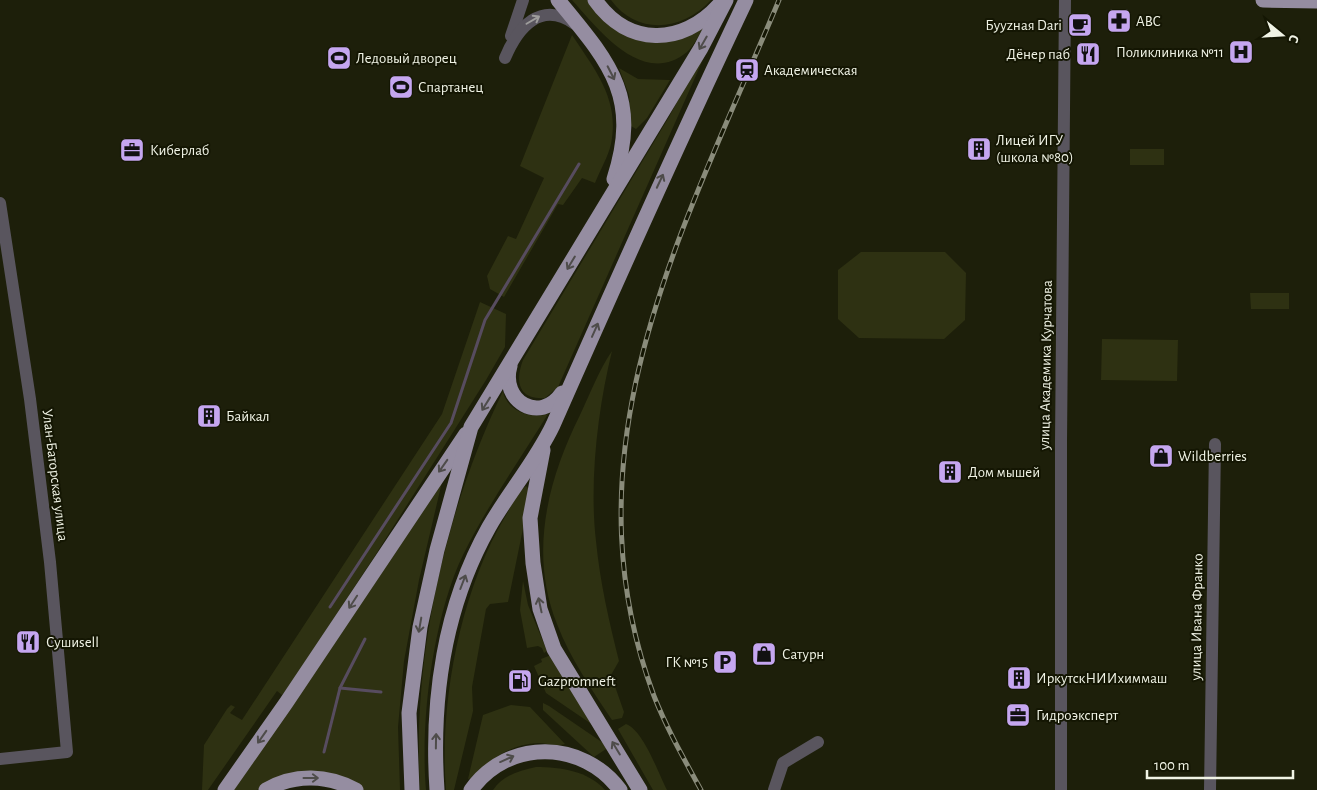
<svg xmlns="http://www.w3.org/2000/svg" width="1317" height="790" font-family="'Alegreya Sans',sans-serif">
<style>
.green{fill:#2e3112}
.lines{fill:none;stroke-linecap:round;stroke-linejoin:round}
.stream{stroke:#574c5f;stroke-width:3}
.minor{stroke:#59555e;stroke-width:12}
.major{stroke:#958da1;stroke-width:15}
.rail-casing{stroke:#8a8c7b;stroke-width:5}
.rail{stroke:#141603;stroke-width:3;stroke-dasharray:9;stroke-linecap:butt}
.oneway{stroke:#9d9c9b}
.oneway2{stroke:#4e4c4a}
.labels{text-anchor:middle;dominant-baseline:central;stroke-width:4;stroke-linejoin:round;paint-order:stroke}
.poi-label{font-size:15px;fill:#f0f3e5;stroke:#141603;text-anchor:start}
.street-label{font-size:15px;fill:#f0f3e5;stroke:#141603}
</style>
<rect width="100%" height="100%" fill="#1d1f0a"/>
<g class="green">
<path d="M572 0H590L621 31 705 26C699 34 694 46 687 52 643 88 599 30 572 0Z"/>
<path d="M611 0H711C683 31 637 36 611 0Z"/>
<path d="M717 28 558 387 545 398C518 400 515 381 523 360L669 117Z"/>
<path d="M572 35C595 70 620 99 611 144 608 157 600 170 595 183L582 178 563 205 558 204 504 297 490 289 487 276 508 236 516 239 544 178 520 166Z"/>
<polygon points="619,68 638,79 670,80 647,118 636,129 631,126 629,95"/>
<rect x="1130" y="149" width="34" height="16"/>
<polygon points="861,252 945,252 966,273 965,320 944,339 859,338 838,319 838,270"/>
<polygon points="1250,293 1289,293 1289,309 1251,309"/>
<polygon points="480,302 506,314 505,347 486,380 376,554 288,688 282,695 277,691 208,790 202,790 204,745 227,709 231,705 235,707 230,713 242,720 442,414"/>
<polygon points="1102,339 1178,340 1177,381 1101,380"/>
<path d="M612 351C598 408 589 481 596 541 600 582 609 621 619 661L611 675 624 712 622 718 612 720C592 690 570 658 557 624 529 554 547 481 580 415 590 394 599 370 612 351Z"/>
<path d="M503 391C506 410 530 420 548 414 519 461 487 506 463 555 433 617 420 721 426 790H420C412 657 445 511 503 391Z"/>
<polygon points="442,482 419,580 404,661 398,727 400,790 363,790 350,783 272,782 257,790 231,790"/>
<path d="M526 486 529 489 526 514 508 602 490 604 486 609 472 687 473 711 454 790H446C439 704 460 592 505 517 511 507 517 492 526 486Z"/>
<polygon points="523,581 528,605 547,651 544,653 542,648 538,646 527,648 520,610"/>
<polygon points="551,655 592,721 590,723 546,693 534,666 542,662 541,659"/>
<polygon points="543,703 549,706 609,747 594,757 543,710"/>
<path d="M511 705 530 707 565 744C557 747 546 743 538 743 511 744 490 759 472 778L468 779 483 715Z"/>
<path d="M626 724C644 731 658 773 667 790H653L618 729Z"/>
<path d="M536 767C561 767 588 771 605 790H493C503 775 519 771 536 767Z"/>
</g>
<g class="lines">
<g class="stream">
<polyline points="330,607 451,423 485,320 579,164"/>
<polyline points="340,688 381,692"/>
<polyline points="324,752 340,688 365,639"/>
</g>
<g class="minor">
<polyline points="511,36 523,0"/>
<path d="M505 58C518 27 541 0 575 24"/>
<polyline points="0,203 30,399 50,562 67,752 0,759"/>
<polyline points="774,790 783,763 818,742"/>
<polyline points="1061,790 1061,442 1065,0"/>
<polyline points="1210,790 1215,444"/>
</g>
<g class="major">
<path d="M558 0C609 62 641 96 614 179"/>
<path d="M595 0C628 47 682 46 719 5"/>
<polyline points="1263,0 1317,1"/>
<path d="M510 366C500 401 540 425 562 393"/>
<polyline points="543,450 530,518 533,563 540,609 554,649 640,790"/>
<polyline points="225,790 286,703 466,434"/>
<path d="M266 790C295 773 328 775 356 790"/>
<polyline points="412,790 409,713 420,627 437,550 471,427 701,48 726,0"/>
<path d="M437 790C431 700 444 607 489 527 509 492 536 461 553 425 616 282 679 141 746 0"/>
<path d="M471 790C508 738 583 740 620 790"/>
</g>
<defs>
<path id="rail" d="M701 790C684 759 667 729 654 696 561 446 685 226 779 0"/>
</defs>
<use href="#rail" class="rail-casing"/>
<use href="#rail" class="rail"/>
</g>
<defs><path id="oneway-shaft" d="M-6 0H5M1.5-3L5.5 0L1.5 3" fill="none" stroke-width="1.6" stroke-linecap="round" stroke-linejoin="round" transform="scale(1.25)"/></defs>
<use class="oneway" href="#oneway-shaft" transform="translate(533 20) rotate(-30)"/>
<g class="oneway2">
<use href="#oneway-shaft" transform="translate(703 43) rotate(120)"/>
<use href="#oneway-shaft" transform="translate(611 73) rotate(63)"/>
<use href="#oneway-shaft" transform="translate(660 181) rotate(-65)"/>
<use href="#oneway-shaft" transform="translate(571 263) rotate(121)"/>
<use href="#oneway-shaft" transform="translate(595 330) rotate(-66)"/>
<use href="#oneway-shaft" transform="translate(486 404) rotate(122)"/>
<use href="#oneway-shaft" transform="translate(443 466) rotate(125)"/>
<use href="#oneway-shaft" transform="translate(463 582) rotate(-69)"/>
<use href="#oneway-shaft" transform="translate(353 602) rotate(123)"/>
<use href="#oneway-shaft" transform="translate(540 605) rotate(-102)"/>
<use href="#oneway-shaft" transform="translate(420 625) rotate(100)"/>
<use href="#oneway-shaft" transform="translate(262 737) rotate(125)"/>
<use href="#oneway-shaft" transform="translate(436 741) rotate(-89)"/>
<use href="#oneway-shaft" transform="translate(616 748) rotate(-121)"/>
<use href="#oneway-shaft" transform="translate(507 759) rotate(-24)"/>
<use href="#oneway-shaft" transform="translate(311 778)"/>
</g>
<defs>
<symbol id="pharmacy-square" viewBox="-11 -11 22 22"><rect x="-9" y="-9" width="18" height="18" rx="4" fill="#c5a6f0" stroke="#141603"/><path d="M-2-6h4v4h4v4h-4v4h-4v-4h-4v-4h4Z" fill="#111"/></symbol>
<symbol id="cafe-square" viewBox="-11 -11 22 22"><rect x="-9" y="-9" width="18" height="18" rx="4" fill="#c5a6f0" stroke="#141603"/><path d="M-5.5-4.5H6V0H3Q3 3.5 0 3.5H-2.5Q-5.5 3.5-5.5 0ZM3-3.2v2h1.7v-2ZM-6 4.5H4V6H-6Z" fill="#111"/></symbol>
<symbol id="hospital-square" viewBox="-11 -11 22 22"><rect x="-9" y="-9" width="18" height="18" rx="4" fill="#c5a6f0" stroke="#141603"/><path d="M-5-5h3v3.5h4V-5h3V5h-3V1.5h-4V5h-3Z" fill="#111"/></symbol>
<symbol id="restaurant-square" viewBox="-11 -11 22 22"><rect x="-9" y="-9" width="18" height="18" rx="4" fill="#c5a6f0" stroke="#141603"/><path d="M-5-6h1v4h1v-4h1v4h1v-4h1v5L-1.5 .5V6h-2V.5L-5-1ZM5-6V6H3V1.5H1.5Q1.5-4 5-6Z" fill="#111"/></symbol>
<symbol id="stadium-square" viewBox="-11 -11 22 22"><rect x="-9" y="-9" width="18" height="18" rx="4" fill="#c5a6f0" stroke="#141603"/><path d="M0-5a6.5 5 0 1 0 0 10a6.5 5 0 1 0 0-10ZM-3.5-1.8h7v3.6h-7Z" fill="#111"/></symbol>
<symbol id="station-square" viewBox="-11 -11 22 22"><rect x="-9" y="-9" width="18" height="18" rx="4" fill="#c5a6f0" stroke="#141603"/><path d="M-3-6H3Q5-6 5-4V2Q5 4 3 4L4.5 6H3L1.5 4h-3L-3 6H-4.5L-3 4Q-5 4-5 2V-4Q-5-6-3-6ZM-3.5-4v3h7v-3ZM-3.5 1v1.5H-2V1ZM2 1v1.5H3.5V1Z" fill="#111"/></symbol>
<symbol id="building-square" viewBox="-11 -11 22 22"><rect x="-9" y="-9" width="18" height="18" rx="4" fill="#c5a6f0" stroke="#141603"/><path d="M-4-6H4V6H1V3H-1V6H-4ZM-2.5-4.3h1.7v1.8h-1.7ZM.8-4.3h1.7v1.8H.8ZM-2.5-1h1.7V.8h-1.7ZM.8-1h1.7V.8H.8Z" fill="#111"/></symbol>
<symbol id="office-square" viewBox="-11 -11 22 22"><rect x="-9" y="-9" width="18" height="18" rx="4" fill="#c5a6f0" stroke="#141603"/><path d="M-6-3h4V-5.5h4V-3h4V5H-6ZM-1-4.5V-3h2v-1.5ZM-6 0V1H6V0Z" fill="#111"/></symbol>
<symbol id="shop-square" viewBox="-11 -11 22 22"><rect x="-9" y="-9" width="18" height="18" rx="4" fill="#c5a6f0" stroke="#141603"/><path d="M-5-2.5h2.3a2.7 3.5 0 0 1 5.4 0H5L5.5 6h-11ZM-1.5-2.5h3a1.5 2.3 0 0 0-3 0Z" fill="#111"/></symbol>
<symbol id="parking-square" viewBox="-11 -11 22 22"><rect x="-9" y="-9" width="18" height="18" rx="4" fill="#c5a6f0" stroke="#141603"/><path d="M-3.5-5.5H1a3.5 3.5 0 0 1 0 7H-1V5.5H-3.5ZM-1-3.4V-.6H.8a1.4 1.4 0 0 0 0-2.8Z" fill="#111"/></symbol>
<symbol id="fuel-square" viewBox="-11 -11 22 22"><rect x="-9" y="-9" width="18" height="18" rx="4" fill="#c5a6f0" stroke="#141603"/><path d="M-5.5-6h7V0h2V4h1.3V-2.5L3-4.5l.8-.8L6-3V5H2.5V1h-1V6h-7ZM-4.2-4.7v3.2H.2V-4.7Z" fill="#111"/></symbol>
</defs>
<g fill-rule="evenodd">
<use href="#pharmacy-square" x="1105" y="7" width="28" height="28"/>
<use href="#cafe-square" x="1066" y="11" width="28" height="28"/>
<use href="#hospital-square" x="1227" y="38" width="28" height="28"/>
<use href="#restaurant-square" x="1074" y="40" width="28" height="28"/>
<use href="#stadium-square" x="325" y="44" width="28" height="28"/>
<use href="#station-square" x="733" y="56" width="28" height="28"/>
<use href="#stadium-square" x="387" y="73" width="28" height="28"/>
<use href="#building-square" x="965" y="135" width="28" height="28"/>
<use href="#office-square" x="118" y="136" width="28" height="28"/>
<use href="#building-square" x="195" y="402" width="28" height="28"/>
<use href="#shop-square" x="1147" y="442" width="28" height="28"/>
<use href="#building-square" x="936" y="458" width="28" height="28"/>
<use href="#restaurant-square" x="14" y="628" width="28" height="28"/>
<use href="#shop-square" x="750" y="640" width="28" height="28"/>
<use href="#parking-square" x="711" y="648" width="28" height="28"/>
<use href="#building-square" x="1005" y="664" width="28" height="28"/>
<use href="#fuel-square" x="506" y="667" width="28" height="28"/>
<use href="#office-square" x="1004" y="701" width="28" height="28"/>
</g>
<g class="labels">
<g class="poi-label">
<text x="1136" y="21">ABC</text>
<text x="1062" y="25" text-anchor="end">Бууzная Dari</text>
<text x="1224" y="52" text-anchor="end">Поликлиника №11</text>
<text x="1070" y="54" text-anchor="end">Дёнер паб</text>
<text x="356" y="58">Ледовый дворец</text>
<text x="764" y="70">Академическая</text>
<text x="418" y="87">Спартанец</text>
<text x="996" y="140">Лицей ИГУ<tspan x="996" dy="17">(школа №80)</tspan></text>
<text x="150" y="150">Киберлаб</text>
<text x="226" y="416">Байкал</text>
<text x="1178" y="456">Wildberries</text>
<text x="968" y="472">Дом мышей</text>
<text x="46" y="642">Сушиsell</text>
<text x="782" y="654">Сатурн</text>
<text x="708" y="662" text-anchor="end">ГК №15</text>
<text x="1036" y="678">ИркутскНИИхиммаш</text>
<text x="538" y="681">Gazpromneft</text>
<text x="1036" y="715">Гидроэксперт</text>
</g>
<g class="street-label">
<text transform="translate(1046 365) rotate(-89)">улица Академика Курчатова</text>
<text transform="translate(55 475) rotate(83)">Улан-Баторская улица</text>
<text transform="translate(1197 617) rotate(-89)">улица Ивана Франко</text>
</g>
</g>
<g transform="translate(1282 35) rotate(108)" stroke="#141603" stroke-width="4" paint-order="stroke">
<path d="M0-4L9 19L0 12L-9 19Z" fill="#f0f3e5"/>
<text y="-8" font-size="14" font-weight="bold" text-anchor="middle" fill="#f0f3e5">С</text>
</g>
<path d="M1147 770v8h146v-8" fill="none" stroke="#f0f3e5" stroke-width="2.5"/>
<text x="1154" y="770" font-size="15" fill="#f0f3e5" stroke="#141603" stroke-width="4" paint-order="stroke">100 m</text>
</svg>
